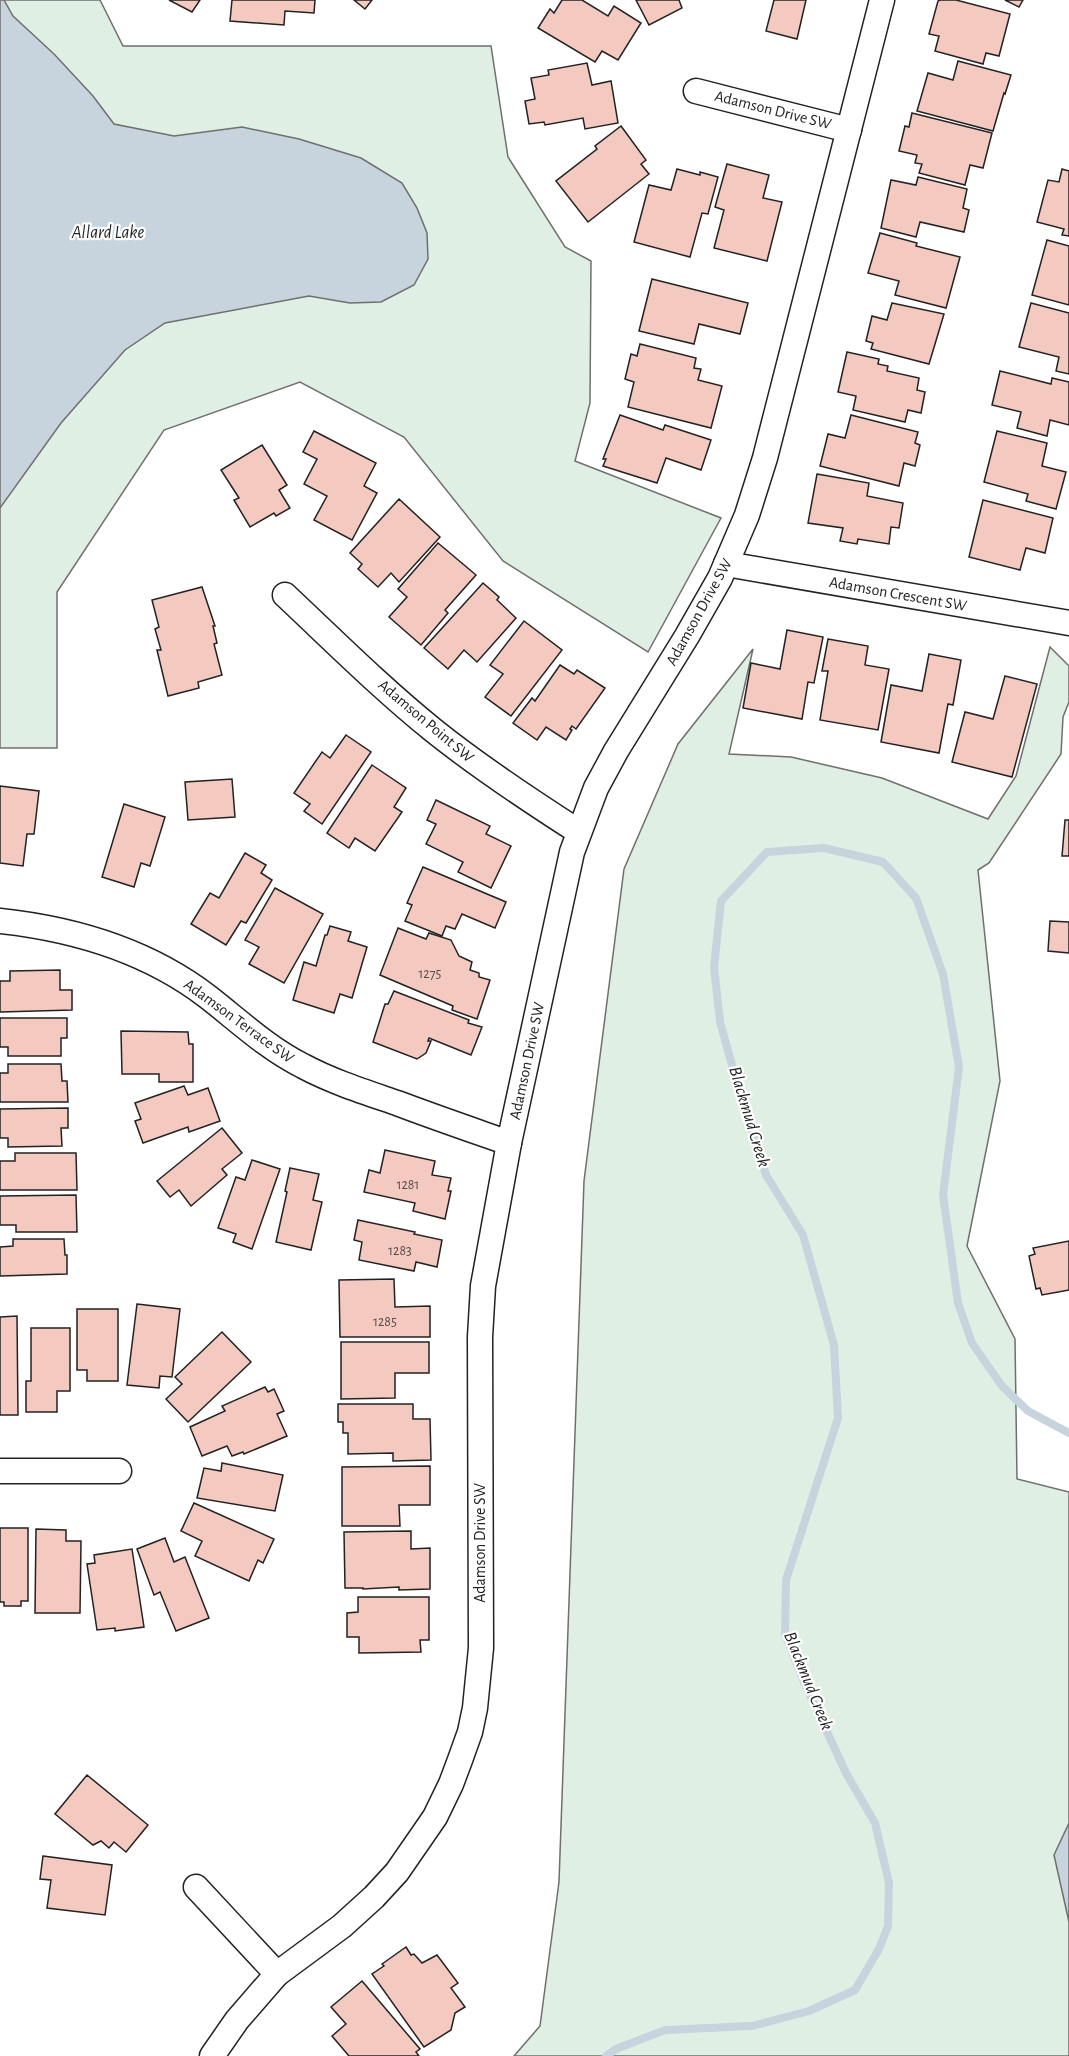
<svg xmlns="http://www.w3.org/2000/svg" width="1069" height="2056" font-family="'Alegreya Sans',sans-serif">
<style>
.green{fill:#e0efe3;stroke:#6f6f6f;stroke-width:1.5}
.water{fill:#c7d3dd;stroke:#6f6f6f;stroke-width:1.5}
.lines{fill:none;stroke-linecap:round;stroke-linejoin:round}
.stream{stroke:#c7d3dd;stroke-width:8}
.building{fill:#f3c9c0;stroke:#222;stroke-width:1.5}
.street-casing{stroke:#222;stroke-width:27}
.street{stroke:#fff;stroke-width:24}
.labels{text-anchor:middle;dominant-baseline:central;stroke-width:4.5;stroke-linejoin:round;paint-order:stroke}
.number-label{font-size:14px;fill:#564c4a}
.street-label{font-size:16px;fill:#222;stroke:#fff}
.water-label{font-size:18px;font-style:italic;fill:#222;stroke:#fff}
</style>
<rect width="100%" height="100%" fill="#fff"/>
<g class="green">
<polygon points="0,0 100,0 123,46 491,46 508,157 565,247 591,261 590,403 575,461 721,518 648,652 503,561 404,437 300,382 164,430 57,592 57,748 0,748"/>
<polygon points="1050,647 1069,666 1069,702 1063,717 1061,754 989,863 978,870 1000,1081 967,1246 1015,1339 1017,1479 1069,1492 1069,2056 514,2056 540,2026 559,1882 584,1181 624,869 678,744 753,649 729,754 791,757 882,778 988,819 1016,776"/>
</g>
<g class="water">
<polygon points="0,0 4,0 13,16 54,54 93,96 114,124 174,136 242,127 299,139 361,158 402,183 417,208 427,233 428,259 414,285 381,302 350,303 309,296 165,323 125,350 61,423 0,508"/>
<polygon points="1069,1823 1069,1922 1054,1855"/>
</g>
<g class="lines">
<polyline class="stream" points="606,2056 616,2049 665,2030 752,2026 809,2011 855,1990 879,1949 888,1926 889,1883 875,1823 846,1773 804,1682 785,1634 786,1580 838,1418 834,1345 803,1235 766,1175 739,1090 720,1022 714,967 721,901 767,852 824,848 883,862 916,898 943,974 959,1067 943,1195 958,1303 972,1343 1002,1386 1028,1411 1069,1433"/>
</g>
<g class="building">
<polygon points="169,0 200,0 192,12"/>
<polygon points="232,0 315,0 314,13 285,11 284,25 230,21"/>
<polygon points="354,0 372,0 365,9"/>
<polygon points="562,0 582,0 608,16 614,6 641,23 618,60 602,51 595,62 538,28 550,9 554,13"/>
<polygon points="636,0 679,0 682,8 649,25"/>
<polygon points="774,0 806,0 797,39 766,31"/>
<polygon points="940,0 956,0 1010,14 999,56 986,53 983,64 935,51 939,36 929,34 938,1"/>
<polygon points="1005,0 1023,0 1019,7"/>
<polygon points="958,61 1011,75 1005,94 1004,93 993,131 917,111 928,73 953,80"/>
<polygon points="587,63 592,85 611,81 618,123 585,129 583,118 545,125 544,122 529,124 525,101 535,99 531,78 549,75 548,70"/>
<polygon points="912,113 992,133 983,168 970,165 965,185 919,173 922,164 915,163 917,155 899,151 905,126 909,127"/>
<polygon points="621,126 646,160 641,164 649,174 588,222 556,181 597,149 595,146"/>
<polygon points="727,164 769,175 763,198 782,202 767,261 714,248 724,210 715,207"/>
<polygon points="677,169 700,175 700,172 718,177 708,214 702,213 690,257 634,242 649,185 671,190"/>
<polygon points="1062,169 1069,171 1069,236 1062,235 1064,229 1037,222 1048,180 1059,182"/>
<polygon points="918,177 967,189 963,208 969,210 964,232 920,222 916,237 881,228 891,180 916,185"/>
<polygon points="880,233 917,243 916,246 960,257 946,308 895,295 899,281 868,273"/>
<polygon points="1047,240 1069,246 1069,305 1032,295"/>
<polygon points="652,279 748,303 740,334 699,324 694,344 639,331"/>
<polygon points="892,303 944,314 929,364 871,349 873,343 866,341 872,316 887,320"/>
<polygon points="1031,303 1069,313 1069,374 1056,371 1059,357 1019,347"/>
<polygon points="640,344 696,358 694,368 701,369 698,380 722,386 711,428 628,407 634,382 625,379 631,354 637,356"/>
<polygon points="847,352 879,359 878,364 888,366 887,371 919,378 917,390 925,392 921,413 908,410 905,422 853,410 856,396 838,392"/>
<polygon points="1000,371 1051,384 1052,378 1069,382 1069,425 1050,420 1047,436 1017,428 1021,412 992,405"/>
<polygon points="620,415 663,430 665,425 711,440 701,470 666,458 657,483 603,466 606,459 603,459"/>
<polygon points="851,415 918,432 915,443 920,445 915,466 904,463 899,486 820,466 828,434 845,438"/>
<polygon points="314,431 376,463 364,486 377,493 352,540 314,520 327,496 304,484 317,459 303,452"/>
<polygon points="997,431 1047,443 1042,466 1066,472 1056,509 1026,501 1028,494 984,482"/>
<polygon points="262,445 287,485 279,490 290,508 276,516 274,513 250,527 234,500 239,498 221,470"/>
<polygon points="817,474 869,483 867,496 903,503 899,528 891,527 889,544 858,539 857,544 840,541 843,528 808,523"/>
<polygon points="399,499 440,537 399,582 391,573 378,587 358,569 362,564 350,553"/>
<polygon points="983,500 1053,518 1045,553 1026,548 1020,570 969,557"/>
<polygon points="438,543 476,575 445,610 448,613 421,645 389,617 407,597 398,589"/>
<polygon points="483,583 499,597 497,600 516,618 477,662 464,650 448,669 424,648"/>
<polygon points="202,587 215,626 213,626 217,643 214,644 222,675 198,682 199,688 168,696 157,650 161,650 155,629 159,627 152,600"/>
<polygon points="524,621 562,650 511,716 485,697 503,674 490,665"/>
<polygon points="787,630 823,637 814,683 808,682 802,719 743,708 751,663 780,669"/>
<polygon points="828,639 868,646 865,665 889,669 878,730 820,720 828,671 822,671"/>
<polygon points="929,654 961,660 953,705 948,704 939,753 881,742 891,685 922,691"/>
<polygon points="560,665 574,674 577,670 605,688 576,729 572,726 570,729 572,730 566,740 546,727 537,740 513,723 532,698 535,701"/>
<polygon points="1005,676 1037,684 1012,777 952,762 965,712 993,719"/>
<polygon points="346,735 371,752 322,824 304,811 310,804 294,793 322,752 330,758"/>
<polygon points="372,765 406,788 394,807 402,812 375,851 355,838 349,848 327,833"/>
<polygon points="232,779 235,817 188,820 185,782"/>
<polygon points="0,786 39,791 34,834 27,834 23,866 0,863"/>
<polygon points="436,800 490,826 486,834 511,846 491,888 458,872 463,862 426,844 436,824 427,820"/>
<polygon points="124,804 165,817 150,866 141,863 134,887 102,877"/>
<polygon points="1065,820 1069,820 1069,856 1062,856"/>
<polygon points="245,853 266,865 261,873 272,880 246,923 241,921 226,945 191,924 210,893 219,898"/>
<polygon points="423,867 506,902 495,928 462,914 455,929 446,926 442,936 405,921 412,905 407,903"/>
<polygon points="275,888 323,914 284,983 249,964 259,947 245,940"/>
<polygon points="1050,921 1069,922 1069,953 1048,951"/>
<polygon points="330,926 351,932 348,941 367,947 352,998 340,994 334,1013 293,1000 304,962 316,966 325,935 327,935"/>
<polygon points="398,928 426,939 429,933 451,940 459,956 472,962 470,970 479,973 479,977 490,980 477,1019 452,1010 453,1006 380,975"/>
<polygon points="60,970 60,990 72,990 72,1010 0,1012 0,981 10,981 10,971"/>
<polygon points="394,991 469,1020 468,1023 482,1027 471,1055 429,1038 428,1041 431,1041 426,1053 417,1059 373,1042 385,1004 388,1004"/>
<polygon points="0,1018 67,1018 67,1038 61,1038 61,1056 8,1056 8,1047 0,1047"/>
<polygon points="121,1031 188,1032 189,1044 193,1044 193,1082 159,1082 159,1074 122,1074"/>
<polygon points="8,1064 61,1064 62,1081 67,1081 68,1102 0,1102 0,1073 8,1073"/>
<polygon points="184,1086 188,1095 208,1088 220,1121 189,1132 188,1127 143,1143 135,1121 141,1119 135,1103"/>
<polygon points="68,1108 68,1128 61,1128 62,1146 8,1147 8,1138 0,1138 0,1109"/>
<polygon points="222,1128 242,1153 222,1169 227,1175 191,1206 179,1190 170,1197 157,1181"/>
<polygon points="385,1150 435,1161 432,1175 451,1178 448,1191 451,1191 445,1219 413,1211 415,1203 364,1192 369,1170 380,1173"/>
<polygon points="15,1153 76,1153 77,1190 0,1190 0,1161 15,1161"/>
<polygon points="252,1160 280,1169 252,1249 233,1242 236,1234 218,1228 236,1177 245,1180"/>
<polygon points="290,1168 319,1174 313,1200 322,1202 311,1250 276,1242 287,1192 285,1191"/>
<polygon points="76,1195 77,1232 16,1232 16,1225 0,1225 0,1196"/>
<polygon points="358,1220 415,1232 414,1234 442,1240 437,1267 416,1262 414,1271 359,1260 362,1242 354,1240"/>
<polygon points="13,1239 64,1239 65,1255 67,1255 67,1274 0,1276 0,1247 13,1246"/>
<polygon points="1069,1241 1069,1290 1042,1295 1040,1288 1036,1289 1029,1256 1035,1254 1033,1248"/>
<polygon points="394,1279 395,1307 430,1306 430,1337 340,1337 339,1280"/>
<polygon points="137,1304 180,1309 172,1377 160,1376 159,1388 127,1385"/>
<polygon points="77,1309 118,1309 118,1381 87,1381 87,1370 77,1370"/>
<polygon points="17,1316 18,1415 0,1415 0,1317"/>
<polygon points="31,1328 70,1328 70,1391 57,1391 57,1412 26,1412 26,1381 31,1381"/>
<polygon points="222,1332 251,1362 188,1422 166,1399 182,1384 175,1377"/>
<polygon points="341,1342 429,1342 429,1373 395,1373 395,1398 341,1399"/>
<polygon points="265,1387 268,1392 274,1389 284,1411 277,1414 287,1436 244,1454 243,1452 232,1456 227,1446 202,1456 190,1427 225,1411 222,1406"/>
<polygon points="338,1404 413,1404 413,1419 430,1419 431,1460 393,1461 393,1453 348,1454 348,1433 343,1433 343,1422 338,1422"/>
<polygon points="222,1463 283,1475 275,1511 197,1498 204,1468 221,1471"/>
<polygon points="430,1466 430,1505 399,1505 400,1526 342,1526 342,1467"/>
<polygon points="194,1503 274,1539 263,1563 258,1560 249,1581 195,1556 202,1541 181,1531"/>
<polygon points="0,1528 28,1528 28,1601 21,1601 21,1606 4,1606 4,1602 0,1602"/>
<polygon points="36,1529 66,1530 66,1541 81,1541 80,1613 35,1613"/>
<polygon points="411,1531 411,1549 430,1548 430,1589 399,1590 399,1587 363,1589 363,1588 345,1588 344,1532"/>
<polygon points="165,1538 174,1562 185,1557 209,1618 176,1631 160,1592 154,1595 137,1549"/>
<polygon points="132,1549 144,1627 115,1631 115,1628 97,1630 87,1564 95,1563 94,1555"/>
<polygon points="358,1597 429,1597 429,1640 420,1640 421,1652 359,1653 359,1637 347,1637 347,1613 358,1612"/>
<polygon points="87,1775 148,1825 126,1852 114,1842 109,1848 101,1841 93,1845 55,1814"/>
<polygon points="43,1856 112,1865 105,1915 47,1908 51,1880 40,1879"/>
<polygon points="406,1947 411,1955 414,1954 422,1963 437,1955 458,1983 451,1988 465,2007 455,2013 451,2030 424,2047 372,1974 384,1966 382,1964"/>
<polygon points="362,1981 420,2049 416,2052 419,2056 349,2056 332,2036 346,2024 331,2007"/>
</g>
<g class="lines">
<defs>
<g id="street">
<polyline points="696,91 849,130"/>
<polyline points="726,564 1069,623"/>
<path d="M285 595C334 641 381 688 433 730 479 767 529 800 579 832"/>
<path d="M0 921C74 929 148 951 208 997 239 1021 267 1048 303 1066 333 1082 365 1092 397 1103 434 1117 472 1130 509 1143"/>
<polyline points="0,1471 119,1471"/>
<polyline points="196,1887 277,1974"/>
<polyline points="212,2056 237,2020 277,1974 342,1926 374,1897 397,1872 435,1817 451,1784 460,1760 470,1732 475,1708 481,1648 480,1337 483,1286 509,1143 572,852 596,788 616,751 687,636 720,578 747,515 765,458 882,0"/>
</g>
</defs>
<use href="#street" class="street-casing"/>
<use href="#street" class="street"/>
</g>
<g class="labels">
<g class="number-label">
<text x="430" y="974">1275</text>
<text x="408" y="1185">1281</text>
<text x="400" y="1251">1283</text>
<text x="385" y="1322">1285</text>
</g>
<g class="street-label">
<text transform="translate(773 110) rotate(14)">Adamson Drive SW</text>
<text transform="translate(898 594) rotate(10)">Adamson Crescent SW</text>
<text transform="translate(699 612) rotate(-61)">Adamson Drive SW</text>
<text transform="translate(426 721) rotate(40)">Adamson Point SW</text>
<text transform="translate(239 1021) rotate(36)">Adamson Terrace SW</text>
<text transform="translate(527 1061) rotate(-78)">Adamson Drive SW</text>
<text transform="translate(480 1543) rotate(-90)">Adamson Drive SW</text>
</g>
<g class="water-label">
<text x="108" y="233">Allard Lake</text>
<text transform="translate(749 1117) rotate(73)">Blackmud Creek</text>
<text transform="translate(808 1681) rotate(68)">Blackmud Creek</text>
</g>
</g>
</svg>
